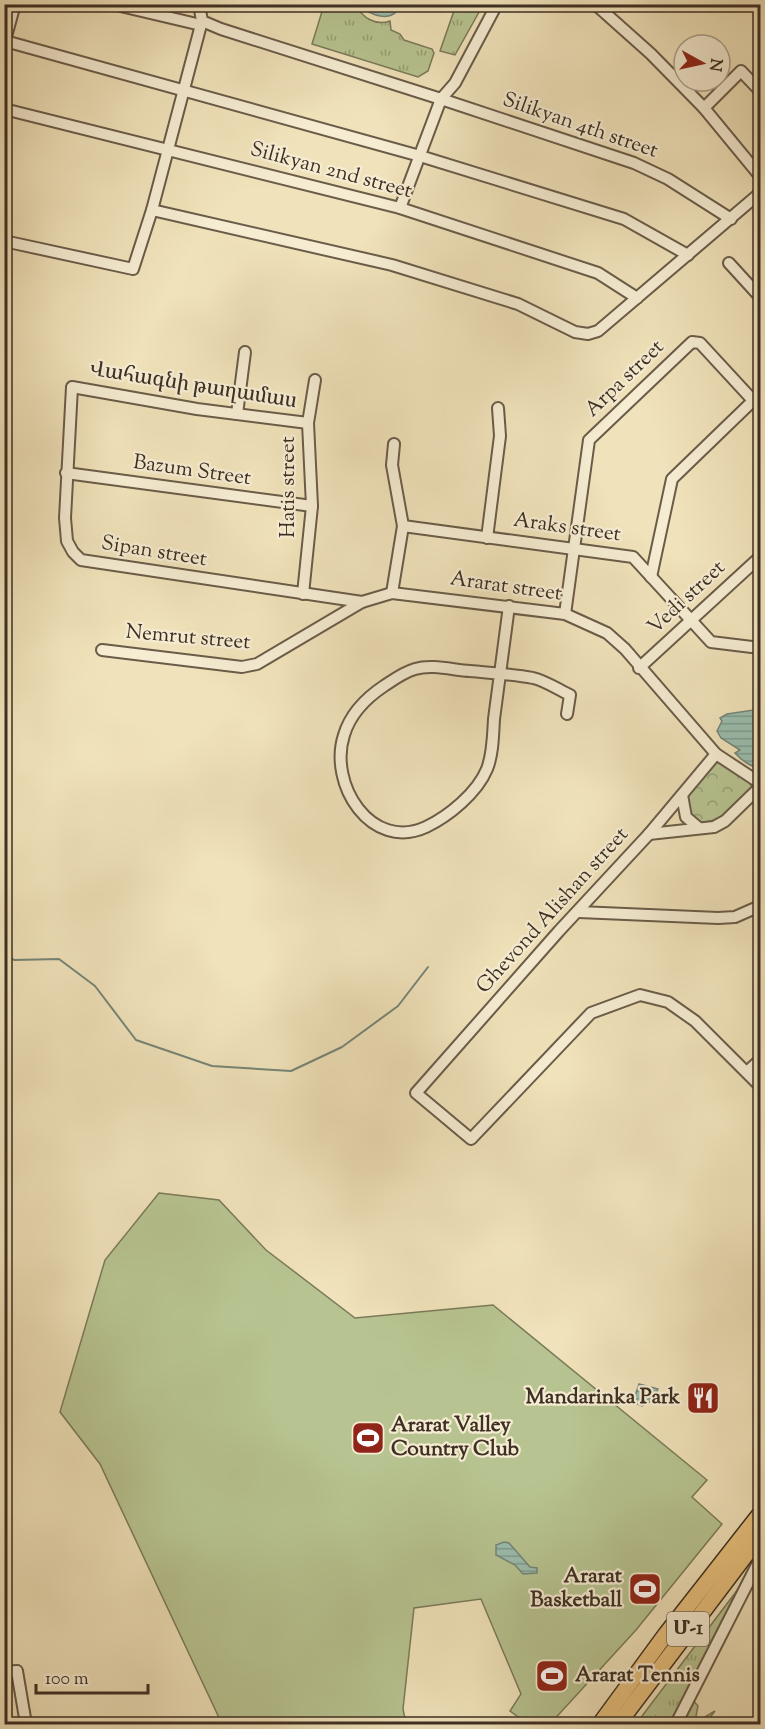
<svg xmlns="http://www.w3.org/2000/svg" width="765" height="1729" font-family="'Sorts Mill Goudy','Noto Serif Armenian',serif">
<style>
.grass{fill:url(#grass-tufts);stroke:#7a7a5a;stroke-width:1.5}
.forest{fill:url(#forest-firs);stroke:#7a7a5a;stroke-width:1.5}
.park{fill:url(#park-crowns);stroke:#7a7a5a;stroke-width:1.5}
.pitch{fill:#b7c491;stroke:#7a7a5a;stroke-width:1.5}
.water{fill:url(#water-rules);stroke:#758577;stroke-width:1.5}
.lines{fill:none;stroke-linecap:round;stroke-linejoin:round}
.stream{stroke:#758577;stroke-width:2}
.minor-casing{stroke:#6a5c49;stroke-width:14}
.highway-casing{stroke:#3d2f23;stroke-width:18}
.minor{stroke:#f5ecd2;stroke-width:10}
.highway{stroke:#e8c17d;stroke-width:15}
.labels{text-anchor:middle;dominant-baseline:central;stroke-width:4.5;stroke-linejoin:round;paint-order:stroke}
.shield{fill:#f5ecd2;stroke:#746858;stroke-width:1.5}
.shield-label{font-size:20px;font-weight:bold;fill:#3d2f23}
.street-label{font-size:21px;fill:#3d2f23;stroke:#f5ecd2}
.poi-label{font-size:21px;font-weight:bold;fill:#3d2f23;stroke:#f5ecd2;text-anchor:end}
</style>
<defs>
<pattern id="grass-tufts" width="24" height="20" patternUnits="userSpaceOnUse" patternTransform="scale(1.5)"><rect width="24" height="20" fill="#b7c491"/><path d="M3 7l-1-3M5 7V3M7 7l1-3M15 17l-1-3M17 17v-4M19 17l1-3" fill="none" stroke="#96a076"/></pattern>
<pattern id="forest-firs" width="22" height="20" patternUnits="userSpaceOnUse" patternTransform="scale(1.5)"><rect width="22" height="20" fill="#b7c491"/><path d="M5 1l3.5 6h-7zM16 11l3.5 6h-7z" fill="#96a076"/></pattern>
<pattern id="park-crowns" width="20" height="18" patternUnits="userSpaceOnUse" patternTransform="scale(1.5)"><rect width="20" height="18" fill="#b7c491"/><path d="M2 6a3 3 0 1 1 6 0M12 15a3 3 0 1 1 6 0" fill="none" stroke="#96a076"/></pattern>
<pattern id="water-rules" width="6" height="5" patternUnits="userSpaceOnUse" patternTransform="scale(1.5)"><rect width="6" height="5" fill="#9abeaf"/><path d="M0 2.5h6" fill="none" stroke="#7f9b8e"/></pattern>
</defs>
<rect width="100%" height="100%" fill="#f0e2ba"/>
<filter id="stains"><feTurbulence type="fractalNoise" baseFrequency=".00333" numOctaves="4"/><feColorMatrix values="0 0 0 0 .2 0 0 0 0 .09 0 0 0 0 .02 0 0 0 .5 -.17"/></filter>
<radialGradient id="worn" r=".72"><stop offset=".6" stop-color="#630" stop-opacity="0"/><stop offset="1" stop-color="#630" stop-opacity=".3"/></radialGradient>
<g class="grass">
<path d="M324 5H356C362 18 376 26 390 21L391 30 400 34 404 40 432 49 434 53 428 71 418 77 312 44Z"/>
<polygon points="456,5 483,5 455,55 440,51"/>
<polygon points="751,1572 669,1724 636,1724"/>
</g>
<polygon class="forest" points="691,1698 698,1706 696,1716 700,1720 715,1711 705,1724 683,1724 681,1718"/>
<polygon class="park" points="719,761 748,781 753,788 721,819 699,823 691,817 687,795 713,762"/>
<polygon class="pitch" points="159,1193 219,1200 266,1250 355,1318 493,1305 707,1480 692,1497 722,1524 636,1630 550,1724 528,1724 510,1711 521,1694 481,1599 414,1608 403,1709 406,1724 222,1724 100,1464 60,1412 105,1260"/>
<g class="water">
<path d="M361 5H400C394 23 370 17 361 5Z"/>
<path d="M760 709V768C751 767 741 760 735 753L740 750 721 738 717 731 722 721 720 718 727 714Z"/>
<polygon points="639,1384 658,1389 652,1401 642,1406 633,1402"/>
<polygon points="504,1542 509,1543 530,1567 537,1568 537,1573 523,1574 515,1565 496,1555 496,1545"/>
</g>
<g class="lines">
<polyline class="stream" points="4,952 14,960 59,959 95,986 136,1040 212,1066 291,1071 342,1047 398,1006 428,967"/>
<defs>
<g id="minor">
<polyline points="112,4 201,25"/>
<polyline points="199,4 202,21 221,29 441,99 455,83 497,4"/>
<polyline points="595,4 651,54 704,108 760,176"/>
<polyline points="5,41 420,156 624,219 688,255"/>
<polyline points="4,44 15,4"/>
<polyline points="704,108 741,71 760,91"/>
<polyline points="4,109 400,208 598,273 637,298"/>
<polyline points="400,208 441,99 634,163 668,179 731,219"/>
<polyline points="152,210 392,265 518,304 575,332 588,334 598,331 760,193"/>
<polyline points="4,241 133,269 152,210 202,21"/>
<polyline points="729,263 760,297"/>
<polyline points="237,414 245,352"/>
<polyline points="308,423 197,409 72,387 65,518 67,541 73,552 81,560 362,602"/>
<polyline points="66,473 312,506"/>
<polyline points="403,526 633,557 711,642 760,648"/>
<polyline points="487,538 500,436 498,408"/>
<polyline points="651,577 672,479 760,394"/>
<polyline points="392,593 403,526 392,465 394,444"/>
<polyline points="303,594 312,506 308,423 315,380"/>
<path d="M509 606C504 644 499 681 494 719 493 735 493 754 487 769 477 793 449 816 426 827 371 852 328 784 344 735 350 715 366 698 384 686 393 680 404 672 415 669 432 664 453 670 470 671 491 673 513 674 533 678 546 681 559 690 570 695L567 714"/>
<polyline points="565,614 589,440 692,342 700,343 760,408"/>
<polyline points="102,650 242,667 257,664 362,602 392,593 565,614 607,633 625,649 716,754 760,783"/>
<polyline points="639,668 760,557"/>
<polyline points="716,754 649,834 559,931 416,1093 471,1139 591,1013 640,995 668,1002 695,1021 760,1086"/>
<polyline points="682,795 686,817 699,828"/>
<polyline points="649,834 714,827 725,821 760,787"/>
<polyline points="579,912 718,918 735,917 760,906"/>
<polyline points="747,1072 760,1060"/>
<polyline points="4,1672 17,1671 26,1724"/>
<polyline points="676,1724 760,1559"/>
</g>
<g id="highway">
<polyline points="600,1724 666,1634 760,1514"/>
<polyline points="618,1724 760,1536"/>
</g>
</defs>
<use href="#minor" class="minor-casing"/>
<use href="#highway" class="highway-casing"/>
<use href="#minor" class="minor"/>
<use href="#highway" class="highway"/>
</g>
<defs>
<symbol id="restaurant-square" viewBox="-11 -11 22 22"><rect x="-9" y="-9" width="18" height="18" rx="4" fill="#8f2418" stroke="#f5ecd2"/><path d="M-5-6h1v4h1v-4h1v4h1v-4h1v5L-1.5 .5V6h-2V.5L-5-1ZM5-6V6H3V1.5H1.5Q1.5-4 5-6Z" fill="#fff"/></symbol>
<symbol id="stadium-square" viewBox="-11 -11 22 22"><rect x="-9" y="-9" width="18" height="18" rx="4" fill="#8f2418" stroke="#f5ecd2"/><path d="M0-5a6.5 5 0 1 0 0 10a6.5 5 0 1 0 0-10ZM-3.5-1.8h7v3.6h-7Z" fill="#fff"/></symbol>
</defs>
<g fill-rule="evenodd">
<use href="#restaurant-square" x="684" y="1379" width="38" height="38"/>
<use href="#stadium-square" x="349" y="1419" width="38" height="38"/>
<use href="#stadium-square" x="626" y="1570" width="38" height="38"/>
<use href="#stadium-square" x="533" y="1657" width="38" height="38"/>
</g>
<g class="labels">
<rect class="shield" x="667" y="1612" width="42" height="34" rx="4.5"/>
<g class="shield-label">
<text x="688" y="1629">Մ-1</text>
</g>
<g class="street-label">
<text transform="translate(580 126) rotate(19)">Silikyan 4th street</text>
<text transform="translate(331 171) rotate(15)">Silikyan 2nd street</text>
<text transform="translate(625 379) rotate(-44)">Arpa street</text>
<text transform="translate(193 386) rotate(9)">Վահագնի թաղամաս</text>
<text transform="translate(192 471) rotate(8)">Bazum Street</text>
<text transform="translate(289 487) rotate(-90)">Hatis street</text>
<text transform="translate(567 528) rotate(8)">Araks street</text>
<text transform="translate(154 552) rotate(9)">Sipan street</text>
<text transform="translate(506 587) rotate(8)">Ararat street</text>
<text transform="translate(687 598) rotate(-43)">Vedi street</text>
<text transform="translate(188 638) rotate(5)">Nemrut street</text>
<text transform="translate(553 911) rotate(-48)">Ghevond Alishan street</text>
</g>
<g class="poi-label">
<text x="680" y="1398">Mandarinka Park</text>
<text x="391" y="1426" text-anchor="start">Ararat Valley<tspan x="391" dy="24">Country Club</tspan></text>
<text x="622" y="1577">Ararat<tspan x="622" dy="24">Basketball</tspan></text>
<text x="575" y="1676" text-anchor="start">Ararat Tennis</text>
</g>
</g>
<rect width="765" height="1729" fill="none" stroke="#f0e2ba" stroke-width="24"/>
<rect x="6" y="6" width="753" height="1717" fill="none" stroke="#3d2f23" stroke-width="3"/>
<rect x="12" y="12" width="741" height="1705" fill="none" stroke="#3d2f23" stroke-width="1.5"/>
<g transform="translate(702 63) rotate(98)"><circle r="28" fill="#f5ecd2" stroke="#aba08c" stroke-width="1.5"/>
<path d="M0-4.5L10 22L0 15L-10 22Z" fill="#8f2418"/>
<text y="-9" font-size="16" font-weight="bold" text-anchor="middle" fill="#3d2f23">N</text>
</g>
<path d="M36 1684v9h112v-9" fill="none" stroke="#3d2f23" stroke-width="3"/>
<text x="45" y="1684" font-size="18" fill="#3d2f23" stroke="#f5ecd2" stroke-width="4.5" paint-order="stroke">100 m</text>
<rect width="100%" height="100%" filter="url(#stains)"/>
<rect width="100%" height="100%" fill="url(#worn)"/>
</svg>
